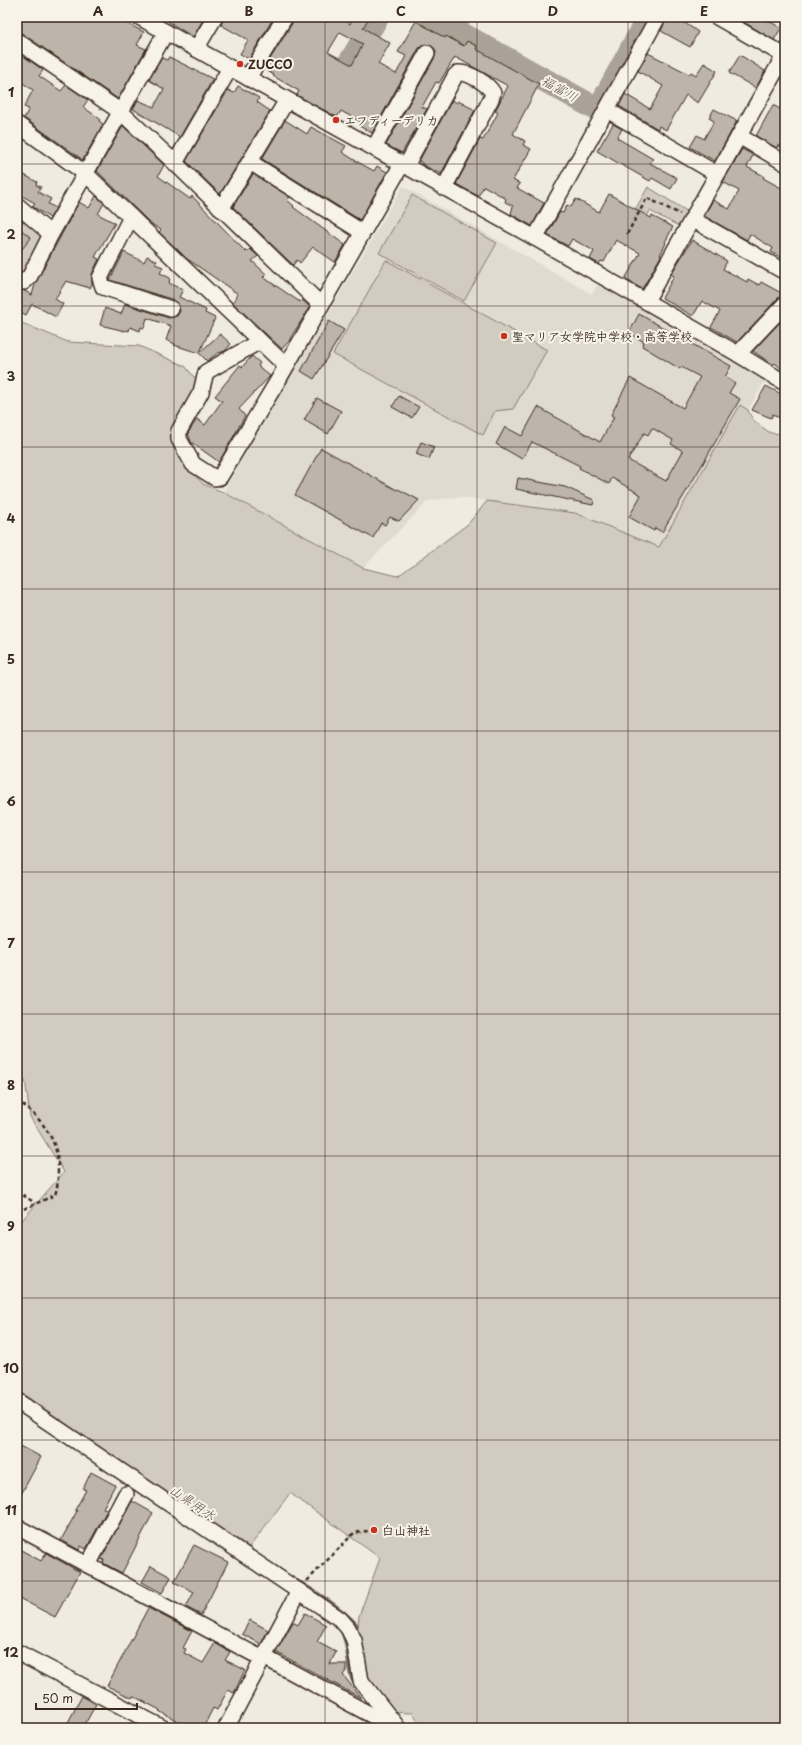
<svg xmlns="http://www.w3.org/2000/svg" width="802" height="1745" font-family="'Playpen Sans','Klee One',sans-serif">
<style>
.built{fill:#e0dbd0}
.green{fill:#d1cbc0;stroke:#867a6f}
.lines{fill:none;stroke-linecap:round;stroke-linejoin:round}
.stream{stroke:#7e7266;stroke-width:4}
.river{stroke:#aaa296;stroke-width:24}
.building{fill:#bdb5aa;stroke:#3b2a1e;fill-rule:evenodd}
.minor-casing{stroke:#3b2a1e;stroke-width:18}
.path{stroke:#3b2a1e;stroke-width:2.5;stroke-dasharray:4 3;stroke-linecap:butt}
.minor{stroke:#f7f3e8;stroke-width:15}
.grid{fill:none;stroke:#3b2a1e;stroke-width:1;stroke-opacity:0.55}
.poi-dot{fill:#c8321e;stroke:#f7f3e8;stroke-width:1.5}
.labels{text-anchor:middle;dominant-baseline:central;stroke-width:4;stroke-linejoin:round;paint-order:stroke}
.poi-label{font-size:12px;font-weight:bold;fill:#3b2a1e;stroke:#f7f3e8;text-anchor:start}
.water-label{font-size:13px;font-style:italic;fill:#625448;stroke:#f7f3e8}
.neatline{fill:none;stroke:#3b2a1e;stroke-width:1.5}
.grid-label{font-size:13px;text-anchor:middle;font-weight:bold;fill:#3b2a1e}
</style>
<rect width="100%" height="100%" fill="#efebe0"/>
<filter id="ink" filterUnits="userSpaceOnUse"><feTurbulence type="fractalNoise" baseFrequency=".025" numOctaves="2"/><feDisplacementMap in="SourceGraphic" scale="8" xChannelSelector="R" yChannelSelector="G"/><feConvolveMatrix kernelMatrix="1 2 1 2 8 2 1 2 1" color-interpolation-filters="sRGB"/></filter>
<g filter="url(#ink)">
<polygon class="built" points="403,186 592,294 599,282 766,379 748,410 740,405 659,547 575,513 460,497 428,501 363,568 223,492"/>
<g class="green">
<polygon points="648,187 693,215 684,229 650,211 631,244 619,238"/>
<polygon points="412,195 497,243 464,301 379,253"/>
<polygon points="17,216 45,234 23,273 17,271"/>
<polygon points="386,260 547,350 513,409 495,411 483,435 333,354"/>
<polygon points="17,321 68,342 139,346 185,366 198,382 172,433 182,461 203,484 223,492 363,568 398,576 468,524 487,501 575,513 659,547 740,405 748,410 753,420 770,433 785,434 785,1728 422,1728 413,1713 374,1712 353,1667 359,1616 380,1558 290,1493 248,1549 17,1390 17,1226 64,1172 30,1117 25,1079 17,1074"/>
</g>
<g class="lines">
<g class="stream">
<polyline points="215,484 221,485 226,480"/>
<path d="M297 1581C319 1594 340 1607 357 1625"/>
<path d="M342 1632C351 1649 345 1671 356 1686"/>
</g>
<g class="river">
<polyline points="431,17 595,108 600,107 649,17"/>
<polyline points="333,91 377,17"/>
</g>
</g>
<g class="building">
<polygon points="17,17 92,17 103,23 106,17 114,17 144,32 137,45 146,49 118,99 17,30"/>
<polygon points="161,17 197,17 203,20 193,37"/>
<polygon points="224,17 274,17 249,59 240,54 248,40 221,25"/>
<path d="M294 17H339L350 24 353 17H369L363 28 390 43 378 64 396 74 406 56 398 52 416 21 445 38 446 36 464 46 467 41 477 46 476 49 539 84 513 134 525 141 523 145 531 149 513 180 520 184 517 188 544 203 532 226 511 214 513 206 505 202 506 199 505 198 484 186 478 196 456 184 480 139 483 140 498 113 495 111 508 86 455 57 439 83 436 82 422 107 427 109 402 153 386 145 435 57 436 52 434 48 426 44 419 48 372 133 359 126 361 122 341 111 337 117 309 102 297 95 299 91 273 76 274 75 264 69 293 22ZM340 32 363 44 352 65 328 52Z"/>
<polygon points="667,17 676,17 698,32 690,47 661,31"/>
<polygon points="735,17 762,17 781,28 774,40"/>
<polygon points="648,53 689,74 691,72 696,75 704,63 717,71 698,103 686,95 666,130 659,126 658,129 619,106 625,94 650,109 663,86 638,71"/>
<polygon points="22,55 43,70 39,76 61,91 66,85 88,100 83,107 100,119 99,121 103,124 83,160 24,118 29,109 24,107 33,90 17,79 17,62"/>
<polygon points="740,55 765,71 756,88 729,73"/>
<polygon points="169,57 213,79 180,137 133,109 138,100 154,107 164,89 149,80 162,58 167,60"/>
<polygon points="238,86 259,98 257,102 270,111 220,194 186,161 228,90 234,93"/>
<polygon points="452,100 457,103 458,101 475,110 441,174 435,170 434,171 422,164 422,163 419,161"/>
<polygon points="773,105 785,112 785,149 778,145 777,148 756,136"/>
<polygon points="714,109 737,121 715,161 690,147 697,135 704,139 714,121 709,118"/>
<polygon points="285,120 307,134 311,127 346,146 342,152 356,161 374,171 377,166 387,172 360,220 262,159"/>
<polygon points="613,124 622,129 617,138 653,159 650,163 677,178 671,189 652,178 650,181 597,151"/>
<polygon points="123,126 164,165 158,176 190,199 192,196 246,252 250,249 258,256 252,261 266,274 263,277 300,302 302,300 310,307 291,337 291,339 282,349 233,303 238,294 186,258 159,232 161,230 150,223 97,171"/>
<polygon points="742,149 753,155 747,167 764,176 763,178 785,190 785,260 771,252 773,248 750,234 747,240 704,216 713,200 729,209 739,191 723,182"/>
<polygon points="17,171 37,182 36,185 41,187 38,192 51,199 48,204 56,208 50,218 32,206 35,203 17,193"/>
<polygon points="253,174 290,197 287,200 294,206 293,207 345,245 335,262 313,247 300,263 297,260 293,265 233,207"/>
<polygon points="609,194 651,218 652,216 673,227 665,242 666,243 660,255 661,256 642,289 625,279 640,253 616,240 604,262 601,261 599,264 590,259 594,251 572,239 568,246 547,235 560,212 563,213 567,205 571,207 576,199 599,212"/>
<polygon points="96,196 104,203 98,214 115,223 95,257 99,259 92,274 92,284 90,288 66,281 55,299 63,304 56,317 32,304 26,315 17,310 17,287 32,295 35,284 79,202 89,208"/>
<polygon points="17,226 31,238 17,255"/>
<polygon points="692,240 727,261 723,269 747,282 748,279 759,285 761,282 785,295 778,298 737,342 711,327 720,311 702,301 693,316 662,298 674,276 671,274"/>
<polygon points="124,252 144,262 147,256 157,261 155,264 163,267 160,273 170,278 169,283 183,290 179,297 206,310 205,313 215,318 200,352 220,334 231,344 225,351 218,353 207,361 199,353 174,345 175,344 166,340 171,326 147,318 144,328 141,327 140,331 130,327 129,331 126,330 125,331 100,325 105,308 121,314 125,304 169,318 177,316 180,311 178,303 174,300 110,280"/>
<path d="M639 314 731 366 725 377 735 383 729 393 740 399 705 460 662 532 655 528 654 531 629 517 641 495 612 478 609 484 579 468 580 466 532 442 522 459 496 444 505 427 522 436 538 407 600 442 614 417 611 415 630 378 683 408 700 377 681 367 680 369 642 346 644 342 629 333ZM652 428 673 440 671 444 683 451 666 481 628 460 644 433 648 435Z"/>
<polygon points="785,317 785,372 775,363 773,365 753,351"/>
<polygon points="329,321 344,330 314,379 301,371"/>
<polygon points="252,356 260,363 258,366 270,376 239,409 245,416 219,462 191,442 188,433 197,419 205,425 222,401 215,396 240,365 242,367"/>
<polygon points="766,386 785,396 785,412 781,419 773,414 771,418 752,410"/>
<polygon points="399,396 419,407 412,418 392,407"/>
<polygon points="317,398 341,411 328,434 304,420"/>
<polygon points="421,442 434,447 429,459 416,454"/>
<polygon points="321,448 397,490 398,489 419,500 399,521 390,517 385,525 381,523 373,538 295,495"/>
<polygon points="518,478 565,487 594,500 593,505 516,489"/>
<polygon points="17,1444 41,1457 17,1502"/>
<polygon points="91,1472 115,1485 103,1508 107,1510 86,1549 81,1546 79,1550 61,1540 77,1511 75,1510 86,1490 83,1489"/>
<polygon points="132,1501 153,1513 122,1573 103,1563 104,1560 101,1559"/>
<polygon points="194,1545 228,1562 201,1615 186,1607 194,1592 174,1582"/>
<polygon points="21,1550 41,1561 46,1553 80,1572 55,1617 17,1597 17,1557"/>
<polygon points="151,1566 171,1577 162,1593 142,1582"/>
<polygon points="148,1608 192,1631 183,1648 186,1649 184,1653 203,1663 215,1643 230,1652 225,1660 245,1670 234,1693 228,1690 217,1710 213,1708 203,1728 181,1728 183,1724 159,1711 160,1710 133,1696 132,1698 107,1686"/>
<polygon points="305,1613 326,1625 317,1642 336,1652 330,1664 346,1664 346,1671 343,1675 361,1698 276,1652 293,1622 298,1625"/>
<polygon points="250,1620 268,1630 261,1644 242,1634"/>
<polygon points="82,1696 96,1704 83,1728 65,1728"/>
</g>
<g class="lines">
<defs>
<g id="minor">
<polyline points="139,17 535,238 738,354 785,304"/>
<polyline points="717,17 785,56"/>
<polyline points="17,41 121,112 175,163 321,305"/>
<polyline points="196,49 215,17"/>
<polyline points="248,78 285,17"/>
<polyline points="607,110 717,174"/>
<polyline points="17,124 86,174 286,366"/>
<polyline points="739,136 785,163"/>
<polyline points="374,148 427,53"/>
<polyline points="250,162 362,232"/>
<polyline points="175,163 230,68"/>
<path d="M406 166 455 76 458 73C469 72 488 84 493 93L491 99 444 188"/>
<polyline points="17,205 51,234"/>
<polyline points="221,209 287,100"/>
<polyline points="131,217 100,278 103,287 171,309"/>
<polyline points="692,219 785,272"/>
<polyline points="535,238 658,17"/>
<polyline points="24,282 30,276 51,234 166,32"/>
<polyline points="646,301 785,54"/>
<polyline points="260,341 206,372 201,392 179,431 179,439 193,464 215,478 220,477 280,377 402,164"/>
<polyline points="738,354 785,383"/>
<polyline points="17,1401 340,1619 348,1628 354,1640 361,1681 398,1728"/>
<polyline points="17,1527 263,1659"/>
<polyline points="88,1565 126,1494"/>
<polyline points="17,1652 163,1728"/>
<polyline points="264,1657 373,1716 394,1723"/>
<polyline points="226,1728 299,1591"/>
</g>
</defs>
<use href="#minor" class="minor-casing"/>
<g class="path">
<polyline points="627,234 647,198 680,214"/>
<path d="M17 1100C41 1118 59 1139 58 1170 58 1179 58 1186 55 1195L17 1212"/>
<polyline points="17,1191 35,1203"/>
<polyline points="307,1581 354,1533 374,1530"/>
</g>
<use href="#minor" class="minor"/>
</g>
</g>
<path class="grid" d="M174 17V1728M325 17V1728M477 17V1728M628 17V1728M17 164H785M17 306H785M17 447H785M17 589H785M17 731H785M17 872H785M17 1014H785M17 1156H785M17 1298H785M17 1440H785M17 1581H785"/>
<g class="poi-dot">
<circle cx="240" cy="64" r="4"/>
<circle cx="336" cy="120" r="4"/>
<circle cx="504" cy="336" r="4"/>
<circle cx="374" cy="1530" r="4"/>
</g>
<g class="labels">
<g class="poi-label">
<text x="248" y="64">ZUCCO</text>
<text x="344" y="120">エフディーデリカ</text>
<text x="512" y="336">聖マリア女学院中学校・高等学校</text>
<text x="382" y="1530">白山神社</text>
</g>
<g class="water-label">
<text transform="translate(560 88) rotate(29)">福富川</text>
<text transform="translate(193 1502) rotate(34)">山県用水</text>
</g>
</g>
<rect width="802" height="1745" fill="none" stroke="#f7f3e8" stroke-width="44"/>
<path d="M36 1703v6h101v-6" fill="none" stroke="#3b2a1e" stroke-width="2"/>
<text x="42" y="1703" font-size="12" fill="#3b2a1e" stroke="#f7f3e8" stroke-width="3" paint-order="stroke">50 m</text>
<rect x="22" y="22" width="758" height="1701" class="neatline"/>
<g class="grid-label">
<text x="98" y="16">A</text>
<text x="249" y="16">B</text>
<text x="401" y="16">C</text>
<text x="553" y="16">D</text>
<text x="704" y="16">E</text>
<text x="11" y="97">1</text>
<text x="11" y="239">2</text>
<text x="11" y="381">3</text>
<text x="11" y="523">4</text>
<text x="11" y="664">5</text>
<text x="11" y="806">6</text>
<text x="11" y="948">7</text>
<text x="11" y="1090">8</text>
<text x="11" y="1231">9</text>
<text x="11" y="1373">10</text>
<text x="11" y="1515">11</text>
<text x="11" y="1657">12</text>
</g>
</svg>
